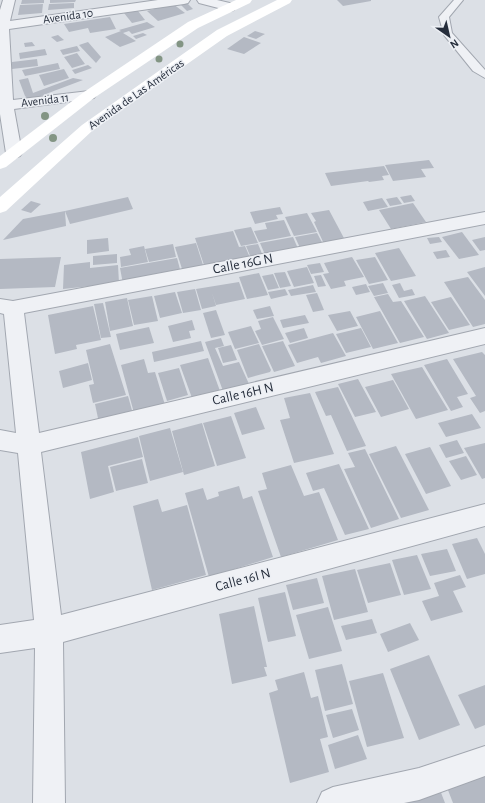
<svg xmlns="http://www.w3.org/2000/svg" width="485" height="803" font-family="'Alegreya Sans',sans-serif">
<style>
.building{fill:#b4b9c3}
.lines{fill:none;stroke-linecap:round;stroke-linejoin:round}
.service-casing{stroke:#a2a7b0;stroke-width:2}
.minor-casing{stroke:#a2a7b0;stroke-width:2}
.service{fill:#eff1f5;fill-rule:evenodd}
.minor{fill:#eff1f5;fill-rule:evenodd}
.secondary{fill:#fff;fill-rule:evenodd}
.tree{fill:#839584}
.labels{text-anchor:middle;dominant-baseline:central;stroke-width:3;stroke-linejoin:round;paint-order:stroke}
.far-street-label{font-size:12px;fill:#262e3c;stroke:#eceff4}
.street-label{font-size:14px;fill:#262e3c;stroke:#eceff4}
</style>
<rect width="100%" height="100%" fill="#dce0e6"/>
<g class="building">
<polygon points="22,0 44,0 44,3 21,4"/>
<polygon points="50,0 76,0 75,2 50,3"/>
<polygon points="337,0 371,0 371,1 343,6"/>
<polygon points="74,3 74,8 48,10 49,4"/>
<polygon points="187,3 193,9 187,11 181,5"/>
<polygon points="43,4 42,13 18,15 20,5"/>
<polygon points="173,4 185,13 158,21 147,11"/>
<polygon points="138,11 145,20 132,23 124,13"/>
<polygon points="110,17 116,29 90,33 88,28 69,32 64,24"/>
<polygon points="147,22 155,27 132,34 129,31 123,33 136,41 120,47 105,37 121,31 119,30"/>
<polygon points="255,31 265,34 256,39 247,36"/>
<polygon points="143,33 147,35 136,39 133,36"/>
<polygon points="58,35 64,40 57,42 51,37"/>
<polygon points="244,37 261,43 244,54 227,49"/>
<polygon points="32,42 35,46 25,47 24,43"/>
<polygon points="88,42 101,57 96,63 79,45"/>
<polygon points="77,46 80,51 63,55 60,50"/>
<polygon points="45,49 47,55 20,59 19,53"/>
<polygon points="77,53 85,64 72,68 64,57"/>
<polygon points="37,59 38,66 12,69 12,62"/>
<polygon points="58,63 60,69 25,76 22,70"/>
<polygon points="88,65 92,68 75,74 72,70"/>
<polygon points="64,69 69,78 44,86 39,75"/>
<polygon points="28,78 33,93 73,78 83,80 30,100 25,96 19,80"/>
<polygon points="429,160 434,168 421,169 426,177 393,181 385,165"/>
<polygon points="384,166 389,175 382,176 384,180 369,182 368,181 331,186 325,173"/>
<polygon points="411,195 415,201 404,203 400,197"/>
<polygon points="128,197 133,209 70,224 65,211"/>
<polygon points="397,197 402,204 390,206 386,199"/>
<polygon points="382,198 388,207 368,211 363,202"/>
<polygon points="31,201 41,204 31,213 21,210"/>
<polygon points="413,203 426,222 391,229 379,210"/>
<polygon points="280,207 283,214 276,215 278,219 255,224 250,212"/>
<polygon points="329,210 345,240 324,244 314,222 316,221 311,213"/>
<polygon points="65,211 66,226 3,240 23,219"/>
<polygon points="307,213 317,232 294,236 285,217"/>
<polygon points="284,220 291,236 259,242 254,231 267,229 265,223"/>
<polygon points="251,227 258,243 241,246 234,230"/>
<polygon points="233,231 239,247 245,246 251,260 205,268 195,238"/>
<polygon points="462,232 479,255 459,259 442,237"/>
<polygon points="317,233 324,246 301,250 295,237"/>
<polygon points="293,237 299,251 266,257 260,243"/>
<polygon points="439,237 442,242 430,244 427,238"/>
<polygon points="485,237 485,250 480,251 472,240"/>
<polygon points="108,238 109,251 87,254 87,240"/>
<polygon points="196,243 204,268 183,272 175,247"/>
<polygon points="173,244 176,257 149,262 145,249"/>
<polygon points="258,244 263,256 251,258 246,246"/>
<polygon points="144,246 148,262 121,267 120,257 131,255 129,249"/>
<polygon points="399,248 416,276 391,281 375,253"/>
<polygon points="446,250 450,257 437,259 433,252"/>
<polygon points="117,254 117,263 93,265 93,256"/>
<polygon points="61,257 55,287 0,289 0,259"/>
<polygon points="352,257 364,277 344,281 346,286 331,289 323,274 329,273 324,263"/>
<polygon points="375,257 388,280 369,284 356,260"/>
<polygon points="177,258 181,273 123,284 120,268"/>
<polygon points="90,262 90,268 118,265 119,283 63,289 64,265"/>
<polygon points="320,263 324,272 311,274 307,265"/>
<polygon points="307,267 314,283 294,287 287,271"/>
<polygon points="485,267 485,296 467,272"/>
<polygon points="285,272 291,286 280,288 274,273"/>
<polygon points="259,273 268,295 247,299 239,277"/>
<polygon points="273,274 279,288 268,290 262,276"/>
<polygon points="321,275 326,286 318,287 314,276"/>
<polygon points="468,277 485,300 485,324 473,327 444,282"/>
<polygon points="239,282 245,299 216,305 212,293 216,306 202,309 196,289"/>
<polygon points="383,283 388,293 374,296 368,286"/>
<polygon points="400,283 404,291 412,289 415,295 399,298 392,285"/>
<polygon points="366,284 370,292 356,295 352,287"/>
<polygon points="313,285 316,292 291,296 288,290"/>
<polygon points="195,289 201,310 183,313 177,292"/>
<polygon points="285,289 288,295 271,299 268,292"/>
<polygon points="175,292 182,313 160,318 154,296"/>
<polygon points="317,293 324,310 313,312 306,295"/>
<polygon points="388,294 393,302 401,301 424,337 400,343 374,297"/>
<polygon points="152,296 158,321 134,325 128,300"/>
<polygon points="425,296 449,333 427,339 404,301"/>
<polygon points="451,297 470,325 449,330 431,302"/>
<polygon points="127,298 133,326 110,331 105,302"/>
<polygon points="103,303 111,337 101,338 94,304"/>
<polygon points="93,306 101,340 76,345 77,349 55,354 48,315"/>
<polygon points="270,306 274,316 257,319 253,310"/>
<polygon points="216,310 225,335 211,338 203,313"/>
<polygon points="350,311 358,326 337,331 328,315"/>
<polygon points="380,311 398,343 373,349 356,317"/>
<polygon points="305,315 309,323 283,328 280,320"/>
<polygon points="273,317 284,339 262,345 255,331 261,329 258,321"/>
<polygon points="192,320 195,330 189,331 191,338 173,342 168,326"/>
<polygon points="251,326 259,343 235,349 228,332"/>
<polygon points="149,327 154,343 120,350 116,334"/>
<polygon points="304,328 308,338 290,343 285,333"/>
<polygon points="361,328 371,347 346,353 336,334"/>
<polygon points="333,333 346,356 321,363 318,357 297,363 288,345"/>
<polygon points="221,338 224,346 215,348 223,366 239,362 249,384 223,391 205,342"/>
<polygon points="201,341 204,351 154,362 152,352"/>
<polygon points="283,341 295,366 274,372 262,346"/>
<polygon points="110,344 126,395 93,403 89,385 94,384 86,350"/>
<polygon points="259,344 271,370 270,372 248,378 237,350"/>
<polygon points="231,345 237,360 223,363 218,348"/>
<polygon points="482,352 485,355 485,411 480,413 470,398 476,396 453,359"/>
<polygon points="208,358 220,391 192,398 180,365"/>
<polygon points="144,359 148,373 155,372 165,405 134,413 121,365"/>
<polygon points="447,359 468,394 457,397 463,407 451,411 424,365"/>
<polygon points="88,363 92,380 63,388 59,371"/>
<polygon points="422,367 448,410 416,419 391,374"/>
<polygon points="179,368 188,395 167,401 158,373"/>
<polygon points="358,379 376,412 355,417 338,384"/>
<polygon points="393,380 409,409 381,417 365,387"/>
<polygon points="338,387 366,446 347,451 331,415 326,416 315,392"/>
<polygon points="310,393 334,454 294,463 280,420 290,418 284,398"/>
<polygon points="128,396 133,414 99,423 95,404"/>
<polygon points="256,407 265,429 242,435 234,413"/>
<polygon points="472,414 481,428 446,437 438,423"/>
<polygon points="231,416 246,458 217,466 203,423"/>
<polygon points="202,423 215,466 184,475 172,431"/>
<polygon points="170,428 183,472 150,481 139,436"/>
<polygon points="138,437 143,457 108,466 114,492 90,499 81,452"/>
<polygon points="457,440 464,453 446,458 439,445"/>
<polygon points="485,443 485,478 482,479 464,448"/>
<polygon points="396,446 429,510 401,518 369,454"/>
<polygon points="430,447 451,486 426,494 405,454"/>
<polygon points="365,449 399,519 371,528 344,469 355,467 348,453"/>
<polygon points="466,456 477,475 461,480 449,461"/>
<polygon points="142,459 148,483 116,491 110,467"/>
<polygon points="339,464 369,529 345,535 324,488 313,491 306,473"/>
<polygon points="291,465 304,496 319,492 338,540 281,557 258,491 267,489 262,473"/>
<polygon points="239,486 243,499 252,496 273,557 209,577 185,493 203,488 207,500 219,496 218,492"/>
<polygon points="158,499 162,512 187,505 206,575 152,590 133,506"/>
<polygon points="477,538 485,554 485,574 467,579 452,544"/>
<polygon points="447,549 456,571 430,576 421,554"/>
<polygon points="417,555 431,589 404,595 392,560"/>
<polygon points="390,563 401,595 368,603 357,570"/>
<polygon points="355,569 368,612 334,620 322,576"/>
<polygon points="460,575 466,587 453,591 463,612 431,621 422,601 439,596 434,583"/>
<polygon points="317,578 324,603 293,610 286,585"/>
<polygon points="285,592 296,636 268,642 258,598"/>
<polygon points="254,606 267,667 264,667 267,676 232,684 219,614"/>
<polygon points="328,607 342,651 309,659 296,615"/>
<polygon points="372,619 377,633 346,640 341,626"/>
<polygon points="410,623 419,640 388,652 380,634"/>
<polygon points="429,655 460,725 419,740 390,669"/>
<polygon points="342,664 353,704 325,711 315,670"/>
<polygon points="304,672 311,698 318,696 328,737 320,739 329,772 290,783 269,693 278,690 275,680"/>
<polygon points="383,673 404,738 367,747 349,681"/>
<polygon points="485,685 485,725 475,729 458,695"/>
<polygon points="352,709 359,730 333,738 326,715"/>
<polygon points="358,735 367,759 335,769 328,745"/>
<polygon points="485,770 485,803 453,803 446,785"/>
<polygon points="440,790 445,803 408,803"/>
</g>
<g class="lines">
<defs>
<polygon id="service" points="454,0 463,0 449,17 452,33 485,70 485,78 473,71 444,35 439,17"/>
<g id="minor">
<polygon points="3,0 15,0 10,21 158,0 190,0 188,3 184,4 9,29 13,100 89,91 94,92 96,95 94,98 89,99 14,109 22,153 20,156 14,158 8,156 6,153 0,114 0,10"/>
<polygon points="197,0 217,0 234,4 236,7 234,10 230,11 199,3"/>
<polygon points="485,212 485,224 24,313 39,433 485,328 485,344 41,452 61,615 485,504 485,526 63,642 65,803 33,803 35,648 0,653 0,625 34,620 18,453 0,450 0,430 16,433 4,314 0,313 0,299 13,301"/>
<polygon points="485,746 485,776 419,800 404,803 317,803 322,792 333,787 419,768"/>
</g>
</defs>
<use href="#service" class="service-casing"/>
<use href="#minor" class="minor-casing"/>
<use href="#service" class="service"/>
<use href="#minor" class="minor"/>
<g class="secondary">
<polygon points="236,0 252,0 250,3 198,28 94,98 6,167 0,169 0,156 84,92 188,22"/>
<polygon points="277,0 292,0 290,3 227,36 92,131 6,211 0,213 0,197 82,125 217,30"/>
</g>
</g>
<g class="tree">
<circle cx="180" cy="44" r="3.5"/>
<circle cx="159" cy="59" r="3.5"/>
<circle cx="45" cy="116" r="4"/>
<circle cx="53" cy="138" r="4"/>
</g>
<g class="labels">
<g class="far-street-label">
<text transform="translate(68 16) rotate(-8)">Avenida 10</text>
<text transform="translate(136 94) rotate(-35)">Avenida de Las Américas</text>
<text transform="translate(45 100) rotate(-7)">Avenida 11</text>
</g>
<g class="street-label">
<text transform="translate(243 264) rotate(-11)">Calle 16G N</text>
<text transform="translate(243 394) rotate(-13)">Calle 16H N</text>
<text transform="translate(243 580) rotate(-15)">Calle 16I N</text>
</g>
</g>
<g transform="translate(449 36) rotate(146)" stroke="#eceff4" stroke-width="3" paint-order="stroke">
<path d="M0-3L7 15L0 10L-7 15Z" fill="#262e3c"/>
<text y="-6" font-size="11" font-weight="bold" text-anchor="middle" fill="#262e3c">N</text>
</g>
</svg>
